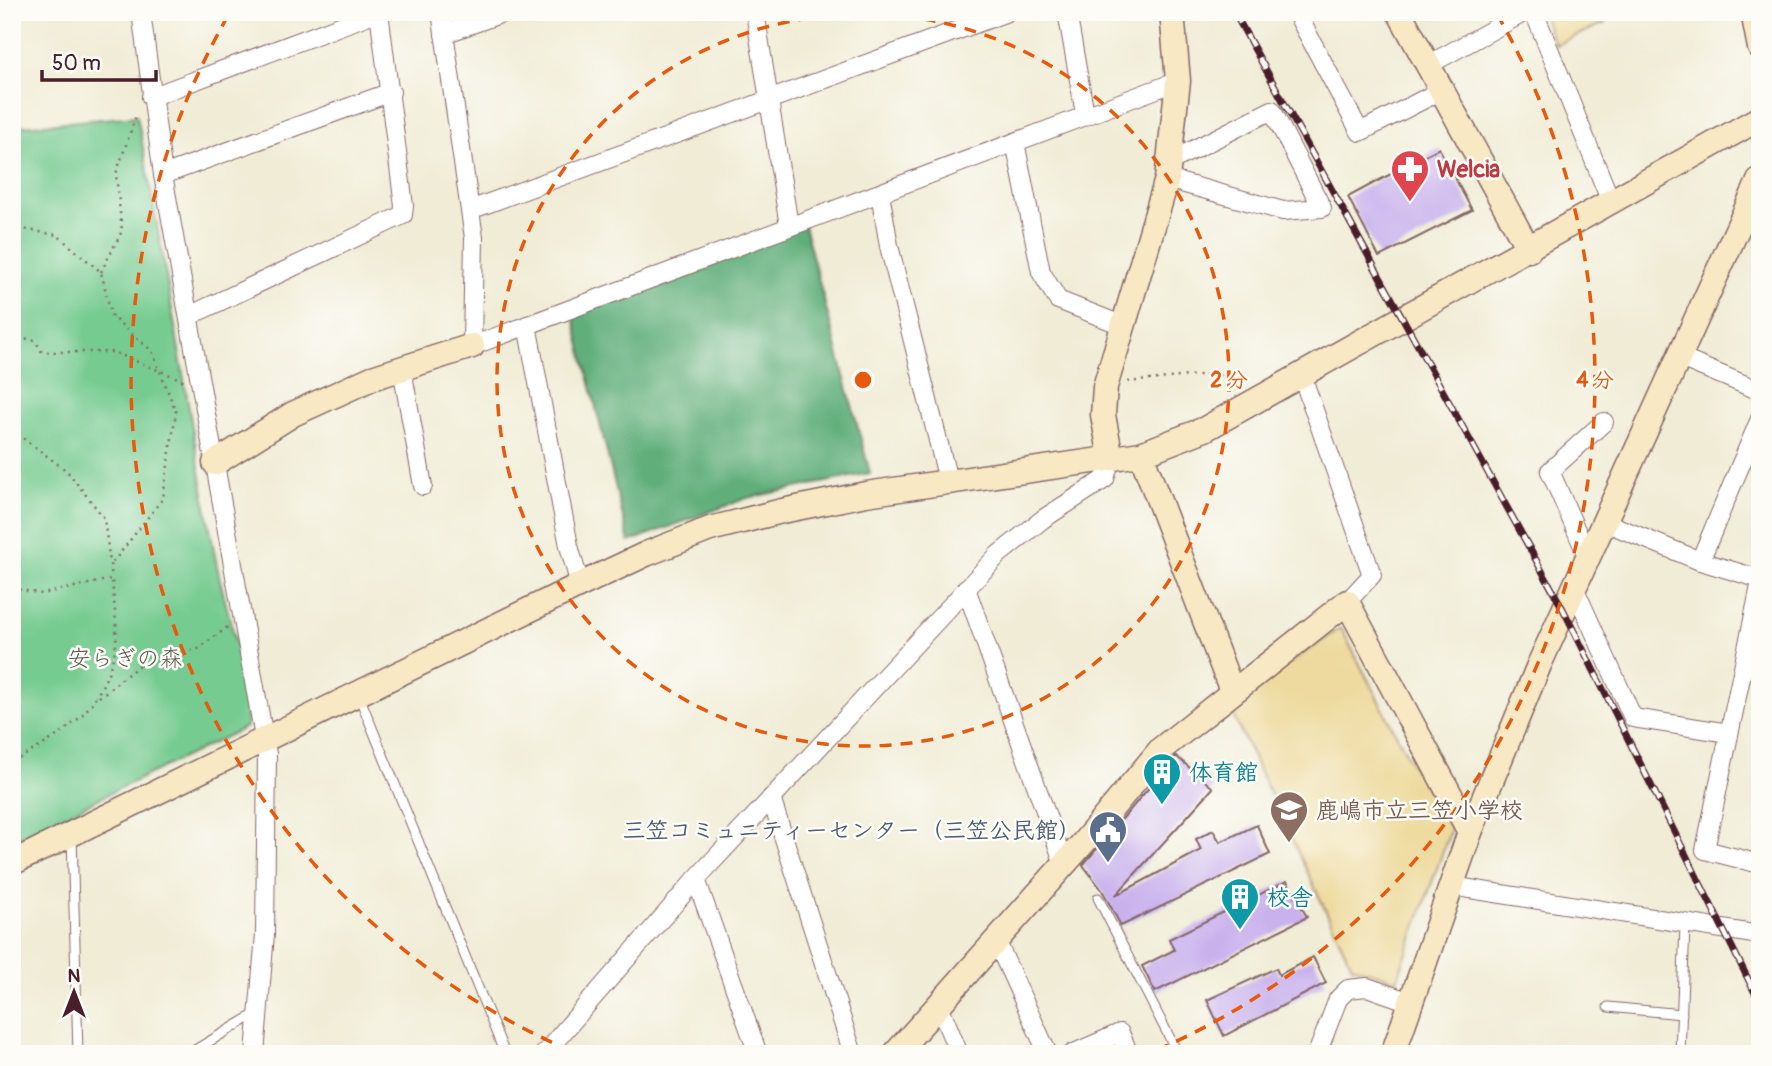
<svg xmlns="http://www.w3.org/2000/svg" width="1772" height="1066" font-family="Pangolin,'Klee One',sans-serif">
<style>
.green{fill:#76cb90;stroke:#60755e;stroke-width:2}
.forest{fill:#60af7a;stroke:#556752;stroke-width:2}
.sand{fill:#eeda9e;stroke:#9c7c64;stroke-width:2}
.building{fill:#c9b1ed}
.lines{fill:none;stroke-linecap:round;stroke-linejoin:round}
.lane-casing{stroke:#846767;stroke-width:11}
.street-casing{stroke:#846767;stroke-width:20}
.secondary-casing{stroke:#846767;stroke-width:27}
.path{stroke:#846767;stroke-width:2.5;stroke-dasharray:2 5;stroke-linecap:butt}
.lane{stroke:#fff;stroke-width:9}
.street{stroke:#fff;stroke-width:18}
.secondary{stroke:#f8e8c3;stroke-width:24}
.rail-casing{stroke:#4a1f2b;stroke-width:7}
.rail{stroke:#fdfcf7;stroke-width:4.5;stroke-dasharray:13;stroke-linecap:butt}
.ring{fill:none;stroke:#e8590c;stroke-width:3.5;stroke-dasharray:12 9}
.labels{text-anchor:middle;dominant-baseline:central;stroke-width:5;stroke-linejoin:round;paint-order:stroke}
.health-label{font-size:23px;font-weight:bold;fill:#be3a42;stroke:#fdfcf7;text-anchor:start}
.park-label{font-size:23px;fill:#595b4e;stroke:#fdfcf7}
.culture-label{font-size:23px;font-weight:bold;fill:#0d838f;stroke:#fdfcf7;text-anchor:start}
.education-label{font-size:23px;font-weight:bold;fill:#785e54;stroke:#fdfcf7;text-anchor:start}
.service-label{font-size:23px;font-weight:bold;fill:#4e5e75;stroke:#fdfcf7;text-anchor:end}
.centre{fill:#e8590c;stroke:#fdfcf7;stroke-width:3.5}
.ring-label{font-size:21px;text-anchor:middle;font-weight:bold;fill:#e8590c;stroke:#fdfcf7;stroke-width:5;stroke-linejoin:round;paint-order:stroke}
</style>
<rect width="100%" height="100%" fill="#fdfcf7"/>
<filter id="ink" filterUnits="userSpaceOnUse"><feTurbulence type="fractalNoise" baseFrequency=".0143" numOctaves="2"/><feDisplacementMap in="SourceGraphic" scale="14" xChannelSelector="R" yChannelSelector="G"/><feConvolveMatrix kernelMatrix="1 2 1 2 8 2 1 2 1" color-interpolation-filters="sRGB"/></filter>
<filter id="wash" filterUnits="userSpaceOnUse"><feTurbulence type="fractalNoise" baseFrequency=".00686" numOctaves="4" result="noise"/><feDisplacementMap in="SourceGraphic" scale="28" xChannelSelector="R" yChannelSelector="G"/><feGaussianBlur stdDeviation="1.57" result="paint"/><feColorMatrix in="noise" values="0 0 0 0 0 0 0 0 0 0 0 0 0 0 0 0 0 1.4 0 .05"/><feComposite in="paint" operator="in"/></filter>
<g filter="url(#wash)">
<rect width="100%" height="100%" fill="#f0ecd6"/>
<path class="green" d="M137 116C165 262 188 409 215 556 225 613 249 668 246 727L12 841V127Z"/>
<polygon class="forest" points="804,225 870,473 747,498 629,542 573,314"/>
<g class="sand">
<polygon points="1542,12 1601,12 1605,23 1555,45"/>
<polygon points="1341,628 1408,757 1451,829 1397,980 1352,966 1232,713 1240,697"/>
</g>
<g id="blocks">
<g class="building">
<polygon points="1439,148 1472,210 1379,257 1348,197"/>
<polygon points="1176,756 1213,788 1115,896 1201,850 1196,839 1213,830 1220,842 1257,825 1270,854 1121,926 1102,890 1083,865"/>
<polygon points="1287,881 1307,917 1155,992 1142,966 1174,950 1169,939"/>
<polygon points="1313,957 1326,983 1224,1036 1207,1000 1276,968 1279,975"/>
</g>
</g>
</g>
<g filter="url(#ink)">
<use href="#blocks" fill-opacity="0" stroke="#846767" stroke-width="2"/>
<g class="lines">
<defs>
<g id="lane">
<polyline points="359,696 505,1054"/>
<polyline points="72,835 78,1054"/>
<polyline points="1098,898 1178,1054"/>
<polyline points="1608,1007 1682,1014"/>
<polyline points="188,1054 259,1012"/>
<polyline points="1680,1054 1685,925"/>
</g>
<g id="street">
<polyline points="141,12 163,175 267,754 265,934 255,1054"/>
<polyline points="441,12 474,238 472,346 1178,81"/>
<polyline points="755,12 789,226"/>
<polyline points="1067,12 1085,114"/>
<polyline points="1296,12 1360,132 1440,91"/>
<polyline points="1534,12 1611,202"/>
<polyline points="444,34 505,12"/>
<polyline points="1428,65 1525,12"/>
<polyline points="151,97 377,12"/>
<polyline points="1015,142 1041,272 1058,300 1124,326"/>
<polyline points="163,175 391,92"/>
<polyline points="1167,179 1283,211 1322,208 1272,110 1169,162"/>
<polyline points="880,193 889,246 949,484"/>
<polyline points="470,210 1007,12"/>
<polyline points="189,316 403,215 404,206 379,12"/>
<polyline points="527,325 569,546 580,585"/>
<polyline points="1678,357 1760,391"/>
<polyline points="402,369 423,486"/>
<polyline points="1302,376 1372,575 1347,602"/>
<polyline points="1602,521 1700,561 1760,579"/>
<polyline points="1587,555 1550,471 1604,422"/>
<polyline points="1700,561 1760,419"/>
<polyline points="1573,585 1633,718 1729,733"/>
<polyline points="1760,586 1705,850 1760,864"/>
<polyline points="966,588 1064,864"/>
<polyline points="771,798 853,1054"/>
<polyline points="696,879 758,1054"/>
<polyline points="1451,886 1760,935"/>
<polyline points="996,940 1048,1054"/>
<polyline points="939,1005 959,1054"/>
<polyline points="544,1054 696,879 998,555 1043,519 1105,479 1111,458"/>
<polyline points="1072,1054 1120,1033 1129,1054"/>
<polyline points="1317,1054 1338,999 1348,989 1367,987 1410,1002"/>
</g>
<g id="secondary">
<polyline points="1399,12 1529,250"/>
<polyline points="1753,12 1760,48"/>
<polyline points="1141,454 1232,691"/>
<polyline points="1111,458 1103,415 1105,387 1167,179 1178,81 1172,12"/>
<polyline points="215,463 293,414 372,378 472,346"/>
<polyline points="12,863 580,585 646,554 710,529 782,511 866,494 1141,454 1205,429 1760,118"/>
<polyline points="895,1054 1084,842 1161,749 1347,602 1470,832"/>
<polyline points="1393,1054 1470,832 1539,665 1760,179"/>
</g>
</defs>
<use href="#lane" class="lane-casing"/>
<use href="#street" class="street-casing"/>
<use href="#secondary" class="secondary-casing"/>
<g class="path">
<polyline points="12,227 57,235 101,272 112,317 152,351 176,412 163,498 110,566"/>
<polyline points="101,272 122,231 116,174 137,113"/>
<polyline points="12,336 35,340 42,352 113,352 185,381"/>
<polyline points="1128,382 1209,374 1253,379"/>
<polyline points="12,430 67,471 104,518 112,578"/>
<path d="M12 588 42 594 112 579C113 600 119 629 115 650 100 713 65 734 12 762"/>
<polyline points="99,697 142,663 198,649 229,626"/>
</g>
<use href="#lane" class="lane"/>
<use href="#street" class="street"/>
<use href="#secondary" class="secondary"/>
<defs>
<polyline id="rail" points="1234,12 1563,609 1760,1003"/>
</defs>
<use href="#rail" class="rail-casing"/>
<use href="#rail" class="rail"/>
</g>
</g>
<g class="ring">
<circle cx="863" cy="380" r="366"/>
<path d="M571 1051A732 732 0 0 1 229 14M1497 14A732 732 0 0 1 1155 1051"/>
</g>
<defs>
<symbol id="pharmacy-pin" viewBox="-11 -11 22 30"><path d="M0 17L-7.5 6A9.5 9.5 0 1 1 7.5 6Z" fill="#e0444e" stroke="#fdfcf7"/><path d="M-2-6h4v4h4v4h-4v4h-4v-4h-4v-4h4Z" fill="#fff"/></symbol>
<symbol id="building-pin" viewBox="-11 -11 22 30"><path d="M0 17L-7.5 6A9.5 9.5 0 1 1 7.5 6Z" fill="#0f9aa8" stroke="#fdfcf7"/><path d="M-4-6H4V6H1V3H-1V6H-4ZM-2.5-4.3h1.7v1.8h-1.7ZM.8-4.3h1.7v1.8H.8ZM-2.5-1h1.7V.8h-1.7ZM.8-1h1.7V.8H.8Z" fill="#fff"/></symbol>
<symbol id="school-pin" viewBox="-11 -11 22 30"><path d="M0 17L-7.5 6A9.5 9.5 0 1 1 7.5 6Z" fill="#8d6e63" stroke="#fdfcf7"/><path d="M0-5L7-2L0 1L-7-2ZM-4 1L0 2.5L4 1V4Q0 6-4 4Z" fill="#fff"/></symbol>
<symbol id="civic-pin" viewBox="-11 -11 22 30"><path d="M0 17L-7.5 6A9.5 9.5 0 1 1 7.5 6Z" fill="#5c6f8a" stroke="#fdfcf7"/><path d="M-.6-6.5H3V-4.5H.6V-3L4-1V1h2V6H-6V1h2V-1L-.6-3ZM-1.2 2.5V6h2.4V2.5Z" fill="#fff"/></symbol>
</defs>
<g fill-rule="evenodd">
<use href="#pharmacy-pin" x="1388" y="147" width="44" height="60"/>
<use href="#building-pin" x="1140" y="750" width="44" height="60"/>
<use href="#school-pin" x="1267" y="788" width="44" height="60"/>
<use href="#civic-pin" x="1086" y="808" width="44" height="60"/>
<use href="#building-pin" x="1218" y="875" width="44" height="60"/>
</g>
<g class="labels">
<g class="health-label">
<text x="1437" y="169">Welcia</text>
</g>
<g class="park-label">
<text x="125" y="658">安らぎの森</text>
</g>
<g class="culture-label">
<text x="1189" y="772">体育館</text>
<text x="1267" y="897">校舎</text>
</g>
<g class="education-label">
<text x="1316" y="810">鹿嶋市立三笠小学校</text>
</g>
<g class="service-label">
<text x="1081" y="830">三笠コミュニティーセンター（三笠公民館）</text>
</g>
</g>
<circle cx="863" cy="380" r="10" class="centre"/>
<g class="ring-label">
<text x="1229" y="387">2 分</text>
<text x="1595" y="387">4 分</text>
</g>
<rect width="1772" height="1066" fill="none" stroke="#fdfcf7" stroke-width="42"/>
<g transform="translate(74 992)" stroke="#fdfcf7" stroke-width="5" paint-order="stroke">
<path d="M0-5L12 26L0 18L-12 26Z" fill="#4a1f2b"/>
<text y="-10" font-size="19" font-weight="bold" text-anchor="middle" fill="#4a1f2b">N</text>
</g>
<path d="M42 70v10h114v-10" fill="none" stroke="#4a1f2b" stroke-width="3.5"/>
<text x="52" y="70" font-size="21" fill="#4a1f2b" stroke="#fdfcf7" stroke-width="5" paint-order="stroke">50 m</text>
</svg>
